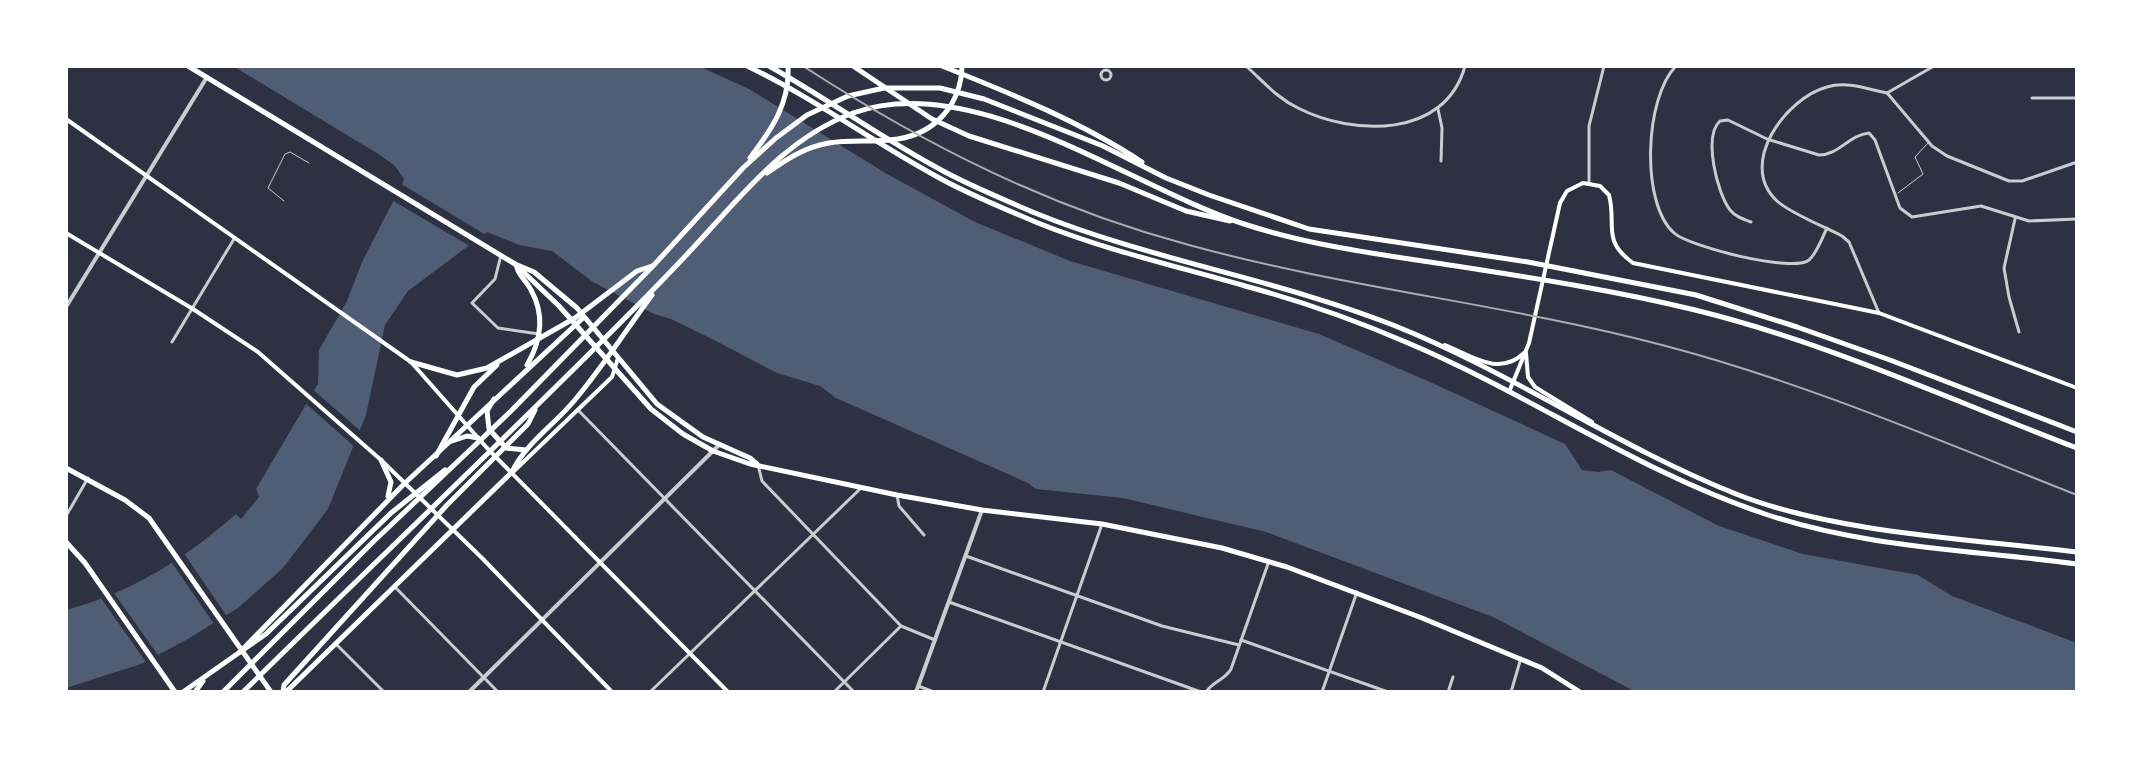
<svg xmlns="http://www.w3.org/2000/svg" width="2143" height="758" font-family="Roboto,sans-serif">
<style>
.water{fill:#4f5d75}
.pier{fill:#2d3142}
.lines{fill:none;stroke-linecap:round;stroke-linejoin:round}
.service{stroke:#caccd0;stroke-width:1}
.minor{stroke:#caccd0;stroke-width:3}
.tertiary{stroke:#caccd0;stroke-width:4}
.secondary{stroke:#fff;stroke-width:4}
.primary{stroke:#fff;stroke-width:5}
.motorway{stroke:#fff;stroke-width:5}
.rail{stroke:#abadb3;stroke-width:2}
</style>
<rect width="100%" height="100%" fill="#2d3142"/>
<path class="water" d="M233 66 703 68 749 89 887 174 975 222 1070 261 1319 334 1430 382 1565 444 1582 470 1598 472 1611 470 1719 526 1803 554 1918 575 1952 596 2077 643V692H1636L1493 617 1266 532 1123 498 1036 489 1028 483 836 398 820 386 777 373 714 340 671 319 654 314 593 282 552 251 519 245 487 232 408 291 385 325 366 415 328 509 283 568 238 608 188 639 141 664 66 688V610C131 593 186 558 236 514L241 519 259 497 256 489 318 384 319 350 347 301 362 262 403 182 404 179 395 166 380 155Z"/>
<g class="pier">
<polygon points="398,182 491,238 488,237 473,248 390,199"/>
<polygon points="311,388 363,433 357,449 303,401"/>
<polygon points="183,552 228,618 216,627 170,560"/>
<polygon points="111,589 160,658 148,665 98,594"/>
</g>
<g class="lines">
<g class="service">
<polyline points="1898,193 1923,174 1915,157 1928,143"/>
<polyline points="284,201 268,188 285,154 290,152 309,163"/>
</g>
<g class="minor">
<path d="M1246 66C1264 82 1277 98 1298 108 1353 136 1445 139 1465 66"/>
<path d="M1676 66C1645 97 1640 203 1674 233 1690 247 1793 273 1809 260 1817 253 1822 238 1827 228"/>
<circle cx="1106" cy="75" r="5"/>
<polyline points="1887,93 1934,66"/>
<polyline points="1888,94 1932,146 1947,156 2009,181 2022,181 2077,162"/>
<polyline points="2032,98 2077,98"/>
<polyline points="1438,109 1442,128 1441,161"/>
<polyline points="1589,183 1589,126 1604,66"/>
<polyline points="2015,219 2004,268 2009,297 2019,332"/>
<path d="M1751 222C1743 219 1736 217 1730 210 1717 193 1703 136 1720 121L1728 120 1767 139 1819 155C1839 155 1849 135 1869 133L1875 140 1900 208 1912 217 1981 206 2029 221 2077 219"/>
<polyline points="501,255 495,279 472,303 498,328 539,334"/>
<path d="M1879 313 1849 242 1842 236C1825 227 1790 213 1777 201 1737 164 1786 98 1827 87 1847 81 1867 89 1887 93"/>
<polyline points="172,342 234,239"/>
<polyline points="578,410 854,692"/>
<polyline points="758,465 762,481 901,626 935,640"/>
<polyline points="897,495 899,506 924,535"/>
<polyline points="66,516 88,478"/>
<polyline points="966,556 1162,626 1239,645"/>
<polyline points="394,586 498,692"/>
<polyline points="949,602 1201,692"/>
<polyline points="1241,640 1388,692"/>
<polyline points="336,644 384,692"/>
<polyline points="918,686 934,692"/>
<polyline points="650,692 860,489"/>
<polyline points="834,692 901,626"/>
<polyline points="1043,692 1102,524"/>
<path d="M1206 692C1213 681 1225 680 1231 669L1269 561"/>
<polyline points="1322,692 1357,592"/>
<polyline points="1448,692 1453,677"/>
<polyline points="1511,692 1521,658"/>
</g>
<g class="tertiary">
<polyline points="66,307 207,77"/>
<polyline points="469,692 719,445"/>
<polyline points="916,692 982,510"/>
</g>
<g class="secondary">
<polyline points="66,119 411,362 487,448 728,692"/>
<polyline points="66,233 193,309 258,352 381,460 482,558 612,692"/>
<path d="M1445 345C1472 356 1499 377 1524 353"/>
<polyline points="1526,353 1528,377 1535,387 1592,422"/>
<path d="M1509 392 1529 343 1560 203 1567 191 1583 183 1600 186 1609 195C1617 225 1601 240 1633 263L1879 313 2077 388"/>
<polyline points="514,471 612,377 618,358"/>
</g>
<g class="primary">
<polyline points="188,66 515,264 534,272 577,308 657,404 703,437 750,458 757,464"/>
<path d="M747 66C812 97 870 140 934 175 967 194 1003 208 1038 223 1105 250 1176 266 1245 286 1301 301 1355 320 1408 343 1529 394 1639 472 1765 514 1865 548 1973 550 2077 564"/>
<path d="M769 66C828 99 884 140 945 172 973 187 1005 200 1035 213 1151 260 1276 279 1393 325 1511 372 1618 447 1736 494 1835 533 1970 539 2077 552"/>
<polyline points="515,264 559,306 651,409 683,434 713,451 750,464 897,495 982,510 1102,524 1222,548 1287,567 1422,618 1542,668 1580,692"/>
<path d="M517 268C520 277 527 282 531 290 545 315 541 341 527 365"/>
<polyline points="452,441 467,436 478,438"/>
<polyline points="381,460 391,482 388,496"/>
<polyline points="66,468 125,500 149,518 271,692"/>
<polyline points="66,542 85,563 175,692"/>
<polyline points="183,692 240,652 404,484 584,317"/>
<polyline points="195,692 203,681"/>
<polyline points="286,692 512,472"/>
</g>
<g class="motorway">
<polyline points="853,66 932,119 969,136 1119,183 1186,211 1230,221"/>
<path d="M942 66C1010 93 1081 122 1142 162"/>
<path d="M750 158C772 129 790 103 788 66"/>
<path d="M767 173C787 159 805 147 829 143 851 139 875 143 898 139 936 133 961 104 962 66"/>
<polyline points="411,362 457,375 487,368 575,318 637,271 652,266"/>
<polyline points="494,399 487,411 489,429 506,448 526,450"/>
<polyline points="436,456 474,387 497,365"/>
<path d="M512 472C525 444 554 425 574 401 602 368 626 330 652 295"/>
<polyline points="240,652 266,634 391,513 445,470"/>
<polyline points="223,692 374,541 511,411 653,266 743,168 776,138 807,115 848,96 884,88 940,88 984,99 1103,146 1166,178 1209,195 1309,229 1528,262 1696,295 1797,327 1890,360 2077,432"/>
<path d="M243 692C372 565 504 440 632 311 660 283 687 255 713 226 754 181 794 135 853 113 974 69 1130 187 1244 224 1308 245 1376 254 1443 264 1527 277 1613 290 1695 310 1826 342 1951 400 2077 448"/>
<polyline points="283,692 284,685 447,505 528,424 535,410"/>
</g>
<path class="rail" d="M803 66C925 145 1048 207 1189 245 1345 288 1506 304 1662 345 1804 382 1940 441 2077 495"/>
</g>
<rect width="2143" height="758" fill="none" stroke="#ffffff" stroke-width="136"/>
</svg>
